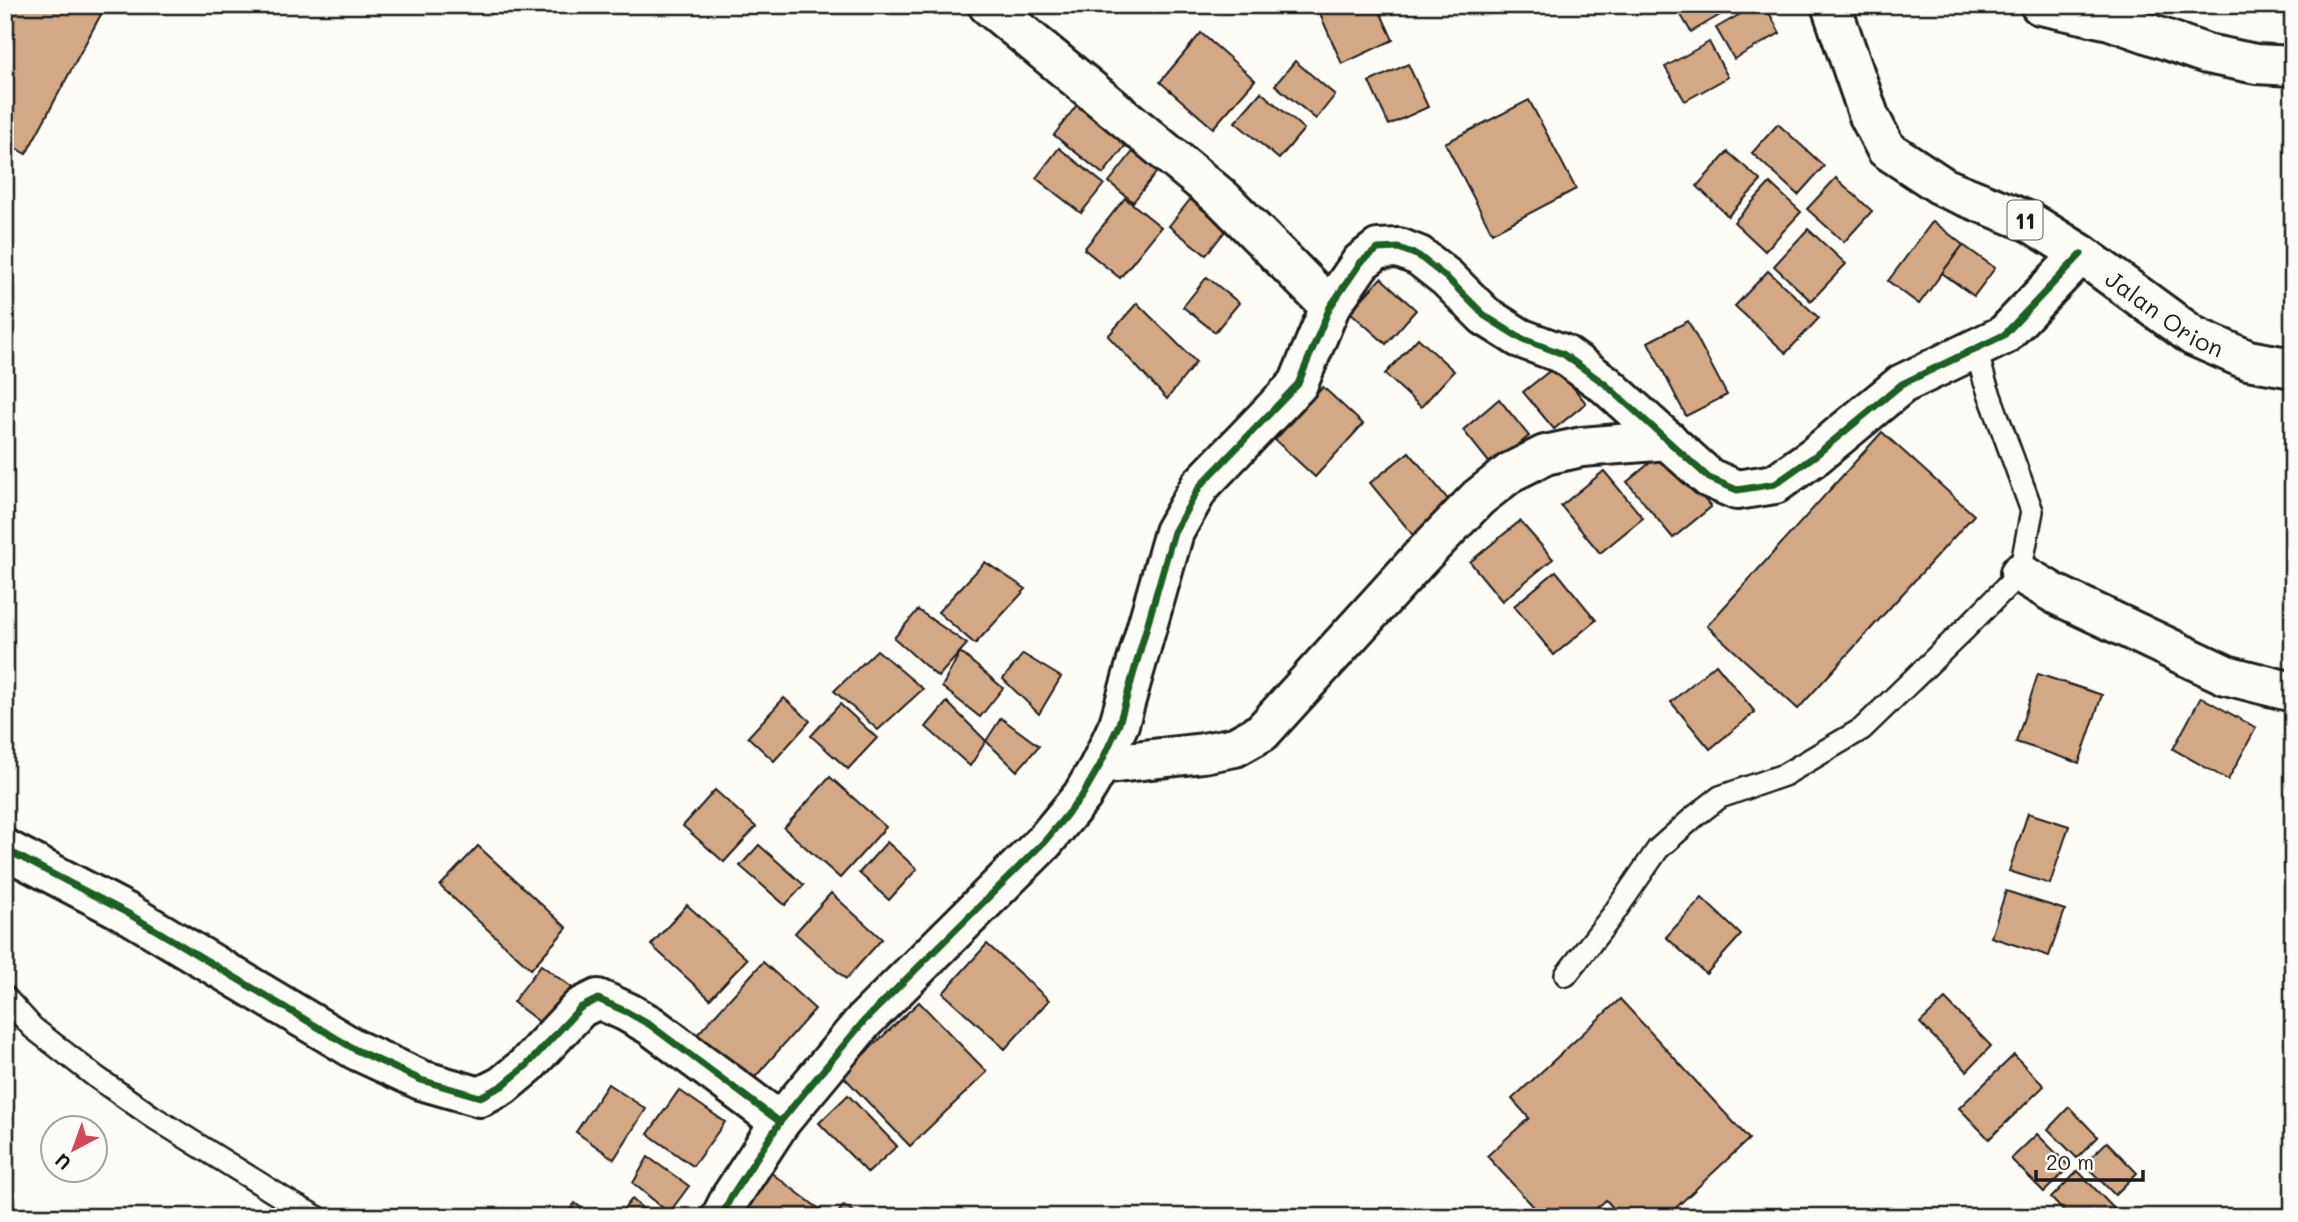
<svg xmlns="http://www.w3.org/2000/svg" width="2298" height="1222" font-family="Mali,sans-serif">
<style>
.building{fill:#d3a885;stroke:#1c1c1c;stroke-width:2}
.lines{fill:none;stroke-linecap:round;stroke-linejoin:round}
.service-casing{stroke:#1c1c1c;stroke-width:26}
.minor-casing{stroke:#1c1c1c;stroke-width:44}
.trunk-casing{stroke:#1c1c1c;stroke-width:44}
.service{stroke:#fdfcf7;stroke-width:21}
.minor{stroke:#fdfcf7;stroke-width:38}
.trunk{stroke:#fdfcf7;stroke-width:38}
.cycleway-casing{stroke:#fdfcf7;stroke-width:11}
.cycleway{stroke:#1b5e20;stroke-width:7}
.labels{text-anchor:middle;dominant-baseline:central;stroke-width:7;stroke-linejoin:round;paint-order:stroke}
.shield{fill:#fdfcf7;stroke:#605f5e;stroke-width:2}
.shield-label{font-size:23px;font-weight:bold;fill:#1c1c1c}
.street-label{font-size:24px;fill:#1c1c1c;stroke:#fdfcf7}
</style>
<rect width="100%" height="100%" fill="#fdfcf7"/>
<filter id="ink" filterUnits="userSpaceOnUse"><feTurbulence type="fractalNoise" baseFrequency=".0143" numOctaves="2"/><feDisplacementMap in="SourceGraphic" scale="14" xChannelSelector="R" yChannelSelector="G"/><feConvolveMatrix kernelMatrix="1 2 1 2 8 2 1 2 1" color-interpolation-filters="sRGB"/></filter>
<g filter="url(#ink)">
<g class="building">
<polygon points="5,5 106,5 26,154 5,142"/>
<polygon points="1316,5 1377,5 1393,40 1342,64"/>
<polygon points="1675,5 1737,5 1691,32"/>
<polygon points="1756,5 1765,5 1780,33 1734,59 1716,28"/>
<polygon points="1201,33 1255,80 1213,128 1160,82"/>
<polygon points="1709,42 1728,77 1685,101 1665,67"/>
<polygon points="1295,61 1335,95 1316,119 1275,85"/>
<polygon points="1408,64 1428,107 1389,125 1369,82"/>
<polygon points="1261,92 1304,129 1279,159 1235,122"/>
<polygon points="1083,97 1133,136 1103,174 1054,135"/>
<polygon points="1529,100 1576,189 1492,233 1445,143"/>
<polygon points="1778,124 1824,166 1798,195 1752,153"/>
<polygon points="1143,139 1167,159 1133,202 1109,182"/>
<polygon points="1059,148 1104,184 1081,213 1036,178"/>
<polygon points="1728,152 1761,181 1728,216 1697,186"/>
<polygon points="1836,178 1872,211 1844,242 1807,209"/>
<polygon points="1770,183 1801,212 1765,251 1734,222"/>
<polygon points="1197,191 1234,220 1206,255 1169,226"/>
<polygon points="1125,198 1161,227 1120,278 1084,249"/>
<polygon points="1933,221 1963,245 1919,304 1888,281"/>
<polygon points="1808,229 1846,264 1811,301 1774,266"/>
<polygon points="1963,245 1995,268 1974,296 1942,273"/>
<polygon points="1768,271 1819,318 1786,353 1735,306"/>
<polygon points="1207,277 1239,303 1215,332 1183,307"/>
<polygon points="1381,278 1416,310 1386,344 1350,312"/>
<polygon points="1137,303 1196,362 1167,399 1108,336"/>
<polygon points="1688,321 1727,395 1686,416 1648,342"/>
<polygon points="1418,338 1454,371 1421,407 1385,374"/>
<polygon points="1556,366 1586,403 1554,429 1523,392"/>
<polygon points="1323,387 1363,424 1315,477 1275,440"/>
<polygon points="1499,399 1529,436 1492,466 1463,430"/>
<polygon points="1882,432 1974,515 1798,709 1707,626"/>
<polygon points="1664,451 1711,507 1673,538 1627,482"/>
<polygon points="1409,452 1451,503 1413,535 1370,483"/>
<polygon points="1604,471 1643,518 1600,553 1561,506"/>
<polygon points="1520,521 1553,559 1502,601 1470,562"/>
<polygon points="985,562 1026,589 975,644 938,612"/>
<polygon points="1556,571 1596,620 1554,655 1514,606"/>
<polygon points="918,610 967,644 938,677 894,638"/>
<polygon points="877,650 923,689 878,730 834,691"/>
<polygon points="960,652 1003,688 980,717 942,687"/>
<polygon points="1023,654 1061,677 1039,714 1003,679"/>
<polygon points="1716,664 1755,712 1710,749 1671,702"/>
<polygon points="2038,674 2102,695 2079,763 2016,742"/>
<polygon points="2201,697 2256,728 2228,780 2173,749"/>
<polygon points="784,698 810,721 774,761 748,737"/>
<polygon points="947,702 986,741 970,766 926,727"/>
<polygon points="840,704 877,738 848,769 811,736"/>
<polygon points="1001,718 1039,746 1017,771 986,741"/>
<polygon points="830,777 886,827 840,878 784,828"/>
<polygon points="715,790 756,827 724,862 683,826"/>
<polygon points="2028,813 2069,826 2050,884 2009,871"/>
<polygon points="887,842 917,869 889,900 859,873"/>
<polygon points="759,845 804,885 785,905 740,866"/>
<polygon points="478,846 567,928 531,969 440,886"/>
<polygon points="2006,891 2065,910 2049,956 1991,937"/>
<polygon points="831,893 882,939 846,979 795,933"/>
<polygon points="1702,898 1741,935 1706,974 1666,937"/>
<polygon points="687,905 747,959 710,999 651,945"/>
<polygon points="987,944 1049,1000 1005,1049 943,993"/>
<polygon points="763,962 815,1009 749,1084 696,1036"/>
<polygon points="541,965 578,992 550,1030 513,1002"/>
<polygon points="1620,999 1749,1139 1666,1217 1621,1217 1606,1200 1587,1217 1543,1217 1487,1156 1529,1118 1512,1099"/>
<polygon points="1945,999 1991,1046 1967,1071 1920,1023"/>
<polygon points="919,1002 987,1072 910,1146 842,1075"/>
<polygon points="2014,1055 2044,1086 1989,1139 1959,1108"/>
<polygon points="608,1084 646,1109 614,1159 576,1132"/>
<polygon points="679,1090 725,1122 693,1166 648,1134"/>
<polygon points="848,1095 897,1146 868,1173 819,1123"/>
<polygon points="2069,1107 2098,1137 2077,1158 2048,1129"/>
<polygon points="2037,1134 2070,1167 2044,1192 2011,1159"/>
<polygon points="2107,1142 2137,1173 2115,1195 2084,1164"/>
<polygon points="648,1157 689,1186 669,1213 633,1183"/>
<polygon points="2078,1171 2122,1217 2069,1217 2051,1198"/>
<polygon points="770,1172 826,1214 824,1217 754,1217 742,1208"/>
<polygon points="632,1199 652,1217 619,1217 618,1216"/>
<polygon points="575,1203 593,1217 565,1217"/>
<polygon points="844,1205 861,1217 835,1217"/>
</g>
<g class="lines">
<defs>
<g id="service">
<polyline points="1566,975 1612,916 1658,849 1694,817 1720,797 1784,775 1862,729 1966,628 2020,573 2032,511 1985,382 1976,349"/>
<polyline points="5,997 33,1028 96,1077 153,1117 291,1203 317,1217"/>
</g>
<g id="minor">
<polyline points="988,5 1224,200 1330,307"/>
<polyline points="2040,5 2110,20 2207,54 2256,64 2293,66"/>
<polyline points="2020,573 2055,594 2226,675 2293,692"/>
<polyline points="1100,765 1203,753 1235,747 1262,732 1420,558 1478,498 1511,472 1545,455 1582,447 1668,440"/>
<polyline points="5,849 129,914 356,1050 421,1080 480,1097 502,1086 527,1065 580,1008 598,999 627,1012 650,1025 780,1122"/>
<polyline points="721,1217 731,1197 780,1122 864,1021 1044,842 1082,796 1100,765 1119,724 1174,532 1200,486 1298,384 1330,307 1361,262 1378,249 1399,248 1419,256 1447,278 1485,316 1520,338 1563,354 1605,384 1709,478 1737,490 1775,484 1816,455 1902,384 2004,335 2081,254"/>
</g>
<g id="trunk">
<path id="s1" d="M1831 5 1869 116 1886 149 1945 188 2030 222 2081 254 2193 336 2248 360 2293 368"/>
</g>
</defs>
<use href="#service" class="service-casing"/>
<use href="#minor" class="minor-casing"/>
<use href="#trunk" class="trunk-casing"/>
<use href="#service" class="service"/>
<use href="#minor" class="minor"/>
<use href="#trunk" class="trunk"/>
<defs>
<g id="cycleway">
<polyline points="5,849 129,914 356,1050 421,1080 480,1097 502,1086 527,1065 580,1008 598,999 627,1012 650,1025 780,1122"/>
<polyline points="721,1217 731,1197 780,1122 864,1021 1044,842 1082,796 1100,765 1119,724 1174,532 1200,486 1298,384 1330,307 1361,262 1378,249 1399,248 1419,256 1447,278 1485,316 1520,338 1563,354 1605,384 1709,478 1737,490 1775,484 1816,455 1902,384 2004,335 2081,254"/>
</g>
</defs>
<use href="#cycleway" class="cycleway-casing"/>
<use href="#cycleway" class="cycleway"/>
</g>
</g>
<g class="labels">
<rect class="shield" x="2007.5" y="200.5" width="35" height="39" rx="5"/>
<g class="shield-label">
<text x="2025" y="220">11</text>
</g>
<g class="street-label">
<text stroke="none"><textPath href="#s1" startOffset="480">Jalan Orion</textPath></text>
</g>
</g>
<rect width="2298" height="1222" fill="none" stroke="#fdfcf7" stroke-width="28"/>
<rect x="14" y="14" width="2270" height="1194" fill="none" stroke="#1c1c1c" stroke-width="2.5" filter="url(#ink)"/>
<g transform="translate(74 1149) rotate(221)"><circle r="33" fill="#fdfcf7" stroke="#a3a29f" stroke-width="2"/>
<path d="M0-5L12 26L0 18L-12 26Z" fill="#d1495b"/>
<text y="-10" font-size="19" font-weight="bold" text-anchor="middle" fill="#1c1c1c">U</text>
</g>
<path d="M2036 1170v10h107v-10" fill="none" stroke="#1c1c1c" stroke-width="3.5"/>
<text x="2046" y="1170" font-size="21" fill="#1c1c1c" stroke="#fdfcf7" stroke-width="5" paint-order="stroke">20 m</text>
</svg>
